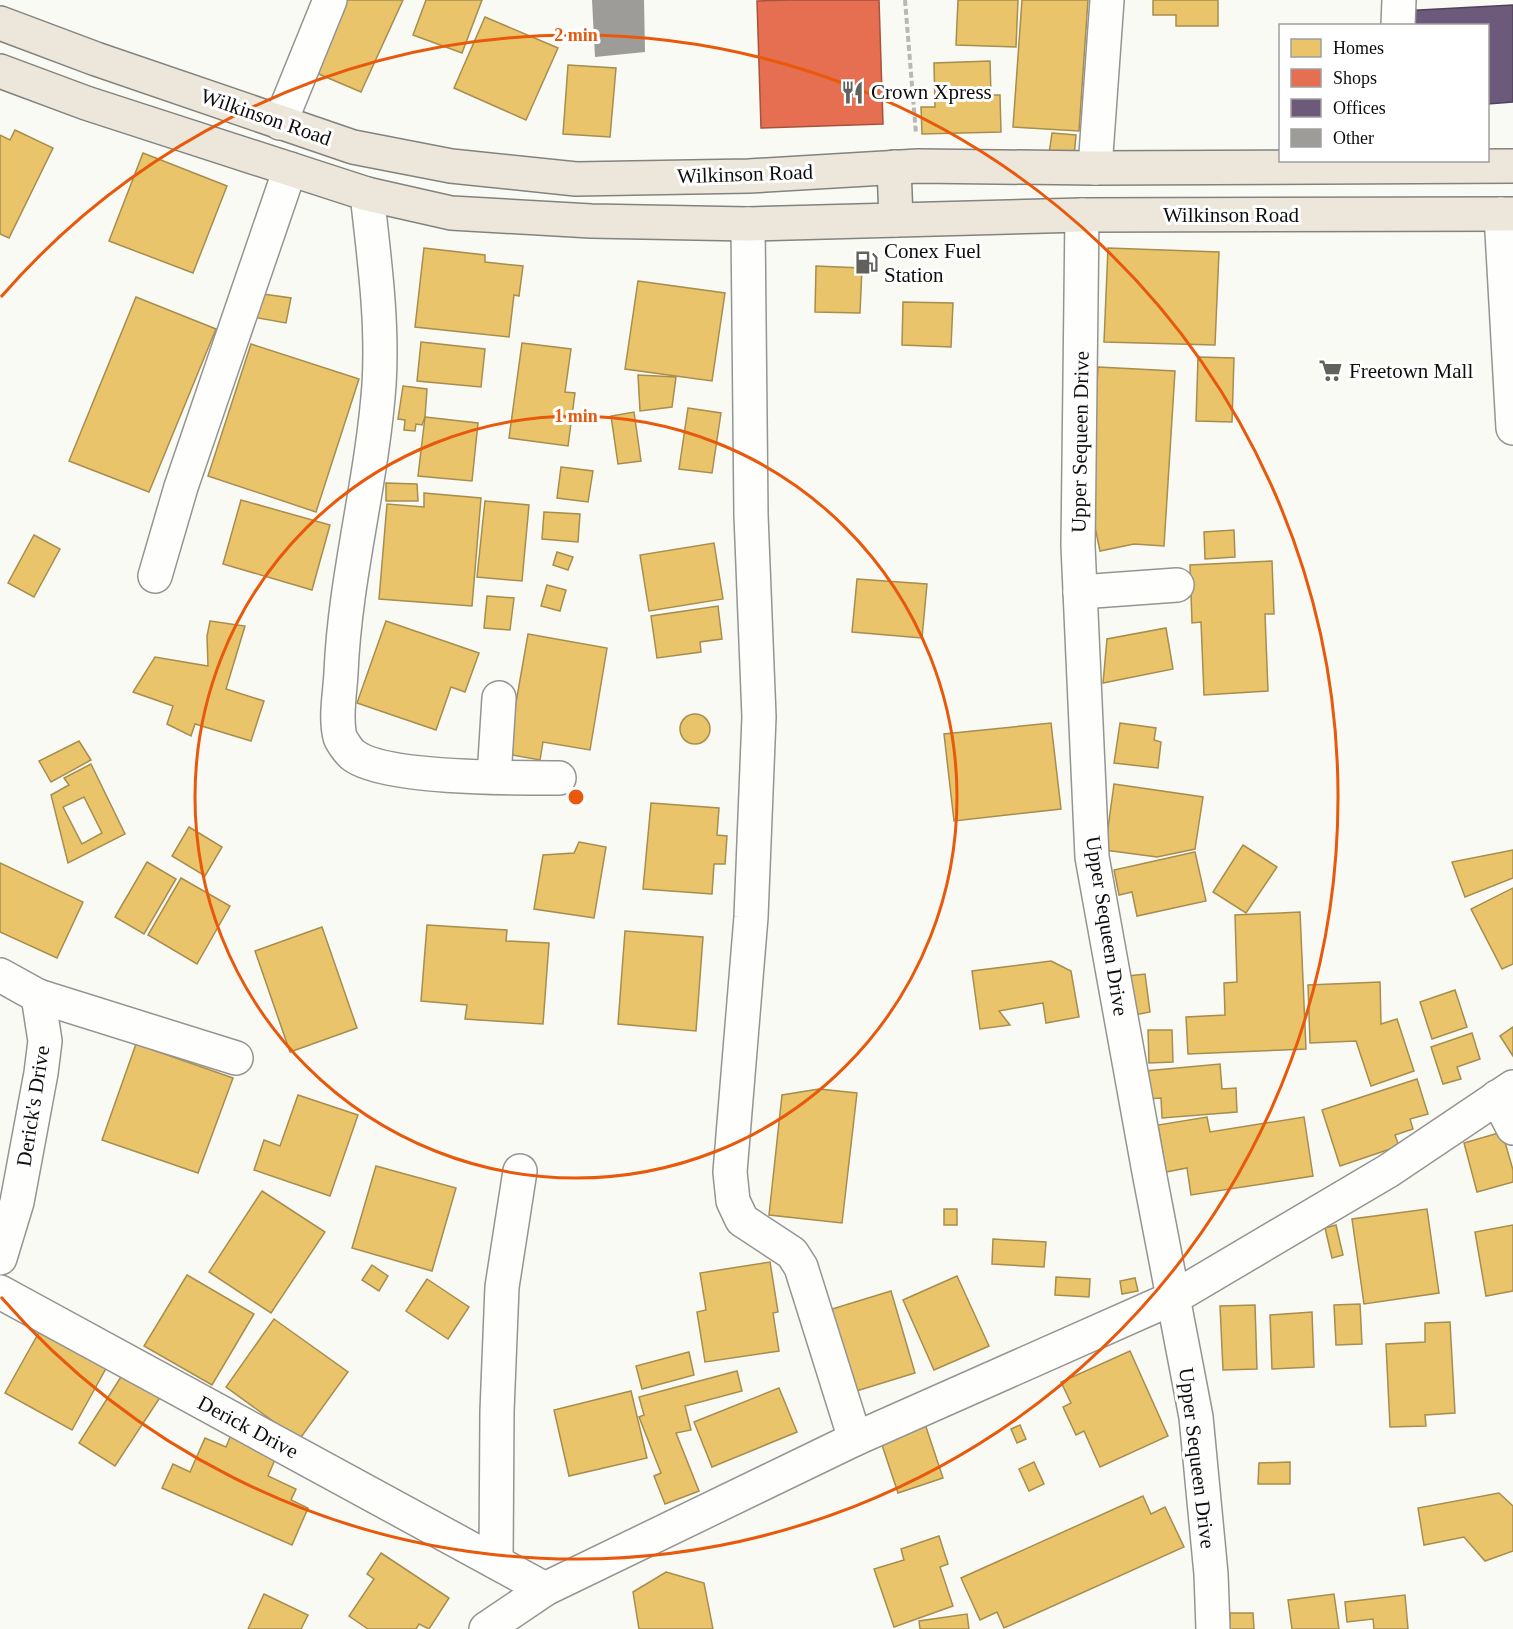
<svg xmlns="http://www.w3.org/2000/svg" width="1513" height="1629" font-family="'Times New Roman',serif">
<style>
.homes{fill:#e9c46a;stroke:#a78d4e;stroke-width:1.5;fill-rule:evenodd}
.shops{fill:#e76f51;stroke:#a6523d;stroke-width:1.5}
.offices{fill:#6d597a;stroke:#50425a;stroke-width:1.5}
.building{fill:#9e9c99}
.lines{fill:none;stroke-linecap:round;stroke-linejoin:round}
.minor-casing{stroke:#949492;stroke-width:36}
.primary-casing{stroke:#82827f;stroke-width:36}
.path{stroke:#b8b8b7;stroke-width:4;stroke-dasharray:6 3;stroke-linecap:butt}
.minor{stroke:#fefefd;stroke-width:33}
.primary{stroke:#ece7da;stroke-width:33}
.ring{fill:none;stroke:#e8590c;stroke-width:3}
.labels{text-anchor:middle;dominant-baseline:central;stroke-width:6;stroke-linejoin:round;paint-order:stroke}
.poi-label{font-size:21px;fill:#0e0e0e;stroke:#fff;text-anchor:start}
.street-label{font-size:21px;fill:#0e0e0e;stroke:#fff}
.centre{fill:#e8590c;stroke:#fff;stroke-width:3}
.ring-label{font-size:18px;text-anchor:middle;font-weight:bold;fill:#e8590c;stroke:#fff;stroke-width:6;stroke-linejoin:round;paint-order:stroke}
</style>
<rect width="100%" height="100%" fill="#fafaf4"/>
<g class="homes">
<polygon points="343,0 403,0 361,92 314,72"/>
<polygon points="426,0 482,0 462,53 413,35"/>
<polygon points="958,0 1018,0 1016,47 956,45"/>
<polygon points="1022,0 1088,0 1079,131 1013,127"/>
<polygon points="1153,0 1218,0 1218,26 1176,26 1176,15 1153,15"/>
<polygon points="485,17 558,48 526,120 454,88"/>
<polygon points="990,61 991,95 1000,95 1001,132 922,134 921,107 935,107 934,63"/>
<polygon points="568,65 616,68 610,137 563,134"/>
<polygon points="15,130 53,148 9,238 0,234 0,135 10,140"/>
<polygon points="1052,133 1076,135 1074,157 1049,154"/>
<polygon points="143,153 227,186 193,273 109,241"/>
<polygon points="424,248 485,255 485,262 523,266 519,296 514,295 509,337 415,327"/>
<polygon points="1108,248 1219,252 1215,345 1104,342"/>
<polygon points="816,266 862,268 860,313 815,312"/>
<polygon points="638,281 725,293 712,381 625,369"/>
<polygon points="256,293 291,298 286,323 252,317"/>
<polygon points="136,297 216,329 149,492 69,461"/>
<polygon points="903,302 953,303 951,347 902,345"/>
<polygon points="421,342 485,349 481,387 417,381"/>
<polygon points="522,343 571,349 565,392 575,393 568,446 509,438"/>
<polygon points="251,344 359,379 316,512 208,476"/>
<polygon points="1198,357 1234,358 1232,422 1196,421"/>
<polygon points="1098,367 1175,371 1164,546 1134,544 1100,551 1090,503"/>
<polygon points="638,375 676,377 672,407 640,411"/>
<polygon points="403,386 427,389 425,417 422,425 416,424 415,431 404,430 405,420 398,419"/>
<polygon points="688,408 721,413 712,473 679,469"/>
<polygon points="634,412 641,461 618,464 611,416"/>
<polygon points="425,417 478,423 472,481 418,476"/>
<polygon points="561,467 593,471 588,502 557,498"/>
<polygon points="386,483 417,484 418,501 386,501"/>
<polygon points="424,493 481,498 472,606 379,599 387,504 424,507"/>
<polygon points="241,500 330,525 312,590 223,564"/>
<polygon points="485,501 529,505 522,581 477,577"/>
<polygon points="544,512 580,514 578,542 542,539"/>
<polygon points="1234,530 1235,557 1205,559 1204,532"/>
<polygon points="34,535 60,549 34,597 8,583"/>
<polygon points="714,543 723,599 649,611 640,555"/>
<polygon points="557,552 573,557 568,570 553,565"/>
<polygon points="1272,561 1274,614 1265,614 1268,691 1204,695 1201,622 1192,623 1190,565"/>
<polygon points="857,579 927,584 922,638 852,632"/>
<polygon points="547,585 566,590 560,611 541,606"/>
<polygon points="487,596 514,598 510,630 484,628"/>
<polygon points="718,606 722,639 700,642 701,652 657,658 651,616"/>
<polygon points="210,621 245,626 226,689 264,701 251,741 195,724 191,736 167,724 173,706 133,692 155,657 208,666 207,636"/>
<polygon points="386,621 479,653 465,692 451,687 436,730 357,703"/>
<polygon points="1166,628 1173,669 1103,683 1107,639"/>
<polygon points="528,634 607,648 590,750 543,742 540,760 507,754"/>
<circle cx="695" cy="729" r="15"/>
<polygon points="1051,723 1061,809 954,821 944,734"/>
<polygon points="1120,723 1156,728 1154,740 1161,742 1158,768 1114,763"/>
<polygon points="79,741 91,760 51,782 39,761"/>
<path d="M91 764 125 834 68 863 51 795 69 785 64 778ZM84 797 102 833 82 844 63 807Z"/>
<polygon points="1114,784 1203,797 1195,849 1157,857 1105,850"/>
<polygon points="651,803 719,808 717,835 727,836 725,864 714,864 712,894 643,889"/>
<polygon points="189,827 222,847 205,876 172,856"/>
<polygon points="579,842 606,847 594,918 534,909 543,855 574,853"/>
<polygon points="1243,845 1277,867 1246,913 1213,892"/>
<polygon points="1513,850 1513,878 1465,897 1452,862"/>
<polygon points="1195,852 1206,901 1137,916 1132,892 1119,895 1114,870"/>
<polygon points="147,862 176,879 144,934 115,917"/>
<polygon points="0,863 83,902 57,958 0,932"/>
<polygon points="181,878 230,906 197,964 148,935"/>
<polygon points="1513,888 1513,964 1502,969 1471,909"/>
<polygon points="1300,912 1306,1049 1188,1054 1186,1017 1225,1015 1224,983 1237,982 1235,915"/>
<polygon points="427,925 507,930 506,941 549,943 543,1024 465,1019 467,1005 421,1001"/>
<polygon points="322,927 357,1028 290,1052 255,951"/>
<polygon points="625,931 703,937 696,1031 618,1024"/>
<polygon points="1051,961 1071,971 1079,1017 1046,1023 1043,1003 999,1011 1010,1025 980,1029 972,971"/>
<polygon points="1145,974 1150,1012 1134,1015 1128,976"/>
<polygon points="1380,982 1381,1024 1397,1019 1414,1071 1371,1086 1356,1041 1310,1043 1308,985"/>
<polygon points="1455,990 1467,1027 1432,1039 1420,1002"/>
<polygon points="1513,1027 1513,1056 1500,1036"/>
<polygon points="1148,1030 1172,1030 1173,1062 1149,1063"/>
<polygon points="1472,1033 1480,1059 1457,1067 1461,1079 1443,1084 1431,1047"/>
<polygon points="136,1044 233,1078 198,1173 102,1140"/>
<polygon points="1220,1064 1222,1089 1236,1088 1237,1112 1162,1118 1161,1098 1147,1099 1145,1071"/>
<polygon points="1417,1079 1428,1114 1410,1119 1413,1129 1395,1135 1399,1146 1340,1166 1322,1110"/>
<polygon points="819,1089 857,1093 842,1223 769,1215 782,1095"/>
<polygon points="298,1095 358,1115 330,1196 254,1170 264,1140 280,1146"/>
<polygon points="1207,1117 1210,1132 1304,1117 1313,1176 1191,1195 1187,1168 1166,1172 1158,1125"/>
<polygon points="1502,1132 1513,1170 1513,1182 1477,1192 1464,1143"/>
<polygon points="376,1166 456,1188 432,1271 352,1248"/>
<polygon points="262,1191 325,1232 271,1313 209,1272"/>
<rect x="944" y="1209" width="13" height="16"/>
<polygon points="1427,1209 1439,1293 1364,1304 1352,1219"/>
<polygon points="1336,1225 1343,1255 1332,1258 1325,1228"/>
<polygon points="1513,1225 1513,1291 1486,1296 1475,1232"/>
<polygon points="993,1239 1046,1242 1044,1267 992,1264"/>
<polygon points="770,1262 778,1312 773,1313 779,1351 705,1362 697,1312 706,1310 700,1273"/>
<polygon points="372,1265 388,1276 379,1291 362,1280"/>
<polygon points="187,1275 254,1314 212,1385 144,1346"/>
<polygon points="957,1276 989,1346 934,1370 903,1300"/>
<polygon points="1056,1277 1090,1279 1089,1297 1055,1295"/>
<polygon points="1135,1278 1138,1291 1122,1294 1120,1281"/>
<polygon points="427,1279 469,1307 448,1339 406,1311"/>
<polygon points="891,1291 915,1373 853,1392 829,1310"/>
<polygon points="1360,1304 1362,1344 1336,1345 1334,1305"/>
<polygon points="1255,1305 1257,1369 1223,1370 1220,1306"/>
<polygon points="1312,1312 1314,1367 1272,1369 1270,1315"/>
<polygon points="274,1319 348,1372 299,1440 226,1387"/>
<polygon points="1450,1322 1455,1413 1425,1415 1426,1426 1390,1427 1386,1344 1425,1342 1425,1323"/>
<polygon points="42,1327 109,1363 72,1430 5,1393"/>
<polygon points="1130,1351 1168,1436 1100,1467 1084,1431 1076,1435 1063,1407 1071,1403 1061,1382"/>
<polygon points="689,1352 694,1375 642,1389 636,1366"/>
<polygon points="737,1371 742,1391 685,1406 691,1430 676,1433 699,1491 665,1504 654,1476 661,1473 639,1417 644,1415 639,1397"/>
<polygon points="124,1372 161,1396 115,1466 79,1443"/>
<polygon points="779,1388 797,1432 712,1467 694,1422"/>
<polygon points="631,1391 647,1458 569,1476 554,1410"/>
<polygon points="925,1424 943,1478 898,1493 880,1439"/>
<polygon points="1020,1425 1026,1439 1017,1443 1011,1429"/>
<polygon points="231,1435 277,1455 268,1476 296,1489 291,1500 308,1508 292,1545 162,1488 173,1464 190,1472 205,1438 226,1447"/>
<polygon points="1034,1462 1044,1484 1029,1491 1019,1469"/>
<polygon points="1290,1462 1290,1484 1258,1484 1259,1463"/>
<polygon points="1499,1493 1513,1506 1513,1551 1485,1561 1464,1537 1424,1545 1418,1508"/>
<polygon points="1143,1496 1151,1514 1165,1507 1184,1547 1004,1628 997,1612 980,1620 961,1578"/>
<polygon points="939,1536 948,1564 940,1567 953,1606 894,1627 874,1569 904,1560 901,1549"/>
<polygon points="381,1553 449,1598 429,1629 419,1624 416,1629 368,1629 349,1616 374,1579 367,1574"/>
<polygon points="666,1572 704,1583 713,1629 639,1629 633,1592"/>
<polygon points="264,1594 308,1615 301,1629 248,1629"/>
<polygon points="1334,1594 1339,1629 1292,1629 1288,1600"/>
<polygon points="1405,1595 1408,1629 1374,1629 1373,1619 1347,1622 1345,1602"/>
<polygon points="1230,1613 1253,1613 1254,1629 1230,1629"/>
<polygon points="967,1614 969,1629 920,1629 919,1621"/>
</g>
<polygon class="shops" points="792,0 879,0 883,124 761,128 757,1"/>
<polygon class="offices" points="1513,5 1513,102 1488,104 1488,26 1402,26 1401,11"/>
<polygon class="building" points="592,0 644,0 645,52 595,57"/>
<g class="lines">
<defs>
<g id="minor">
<polyline points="1398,26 1399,0"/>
<polyline points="280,123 330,0"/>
<polyline points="1095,168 1107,0"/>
<path d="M367 194C374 257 383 321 379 385 372 482 345 576 341 673 340 693 335 717 340 737 342 742 349 752 353 755 383 779 517 778 559 778"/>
<polyline points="1501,214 1513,428"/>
<polyline points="1082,215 1078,546 1092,857 1149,1172 1196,1417 1211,1574 1213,1629"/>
<polyline points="748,224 751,515 759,717 751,917 730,1172 733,1201 742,1220 792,1253 801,1267 855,1439"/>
<polyline points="155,576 181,487 290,169"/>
<polyline points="1080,592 1177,585"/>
<polyline points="494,777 499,698"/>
<polyline points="0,975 38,996 45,1041 41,1073 17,1202 0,1258"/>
<polyline points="38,996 236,1058"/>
<polyline points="1497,1097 1513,1128"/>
<polyline points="0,1292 545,1589"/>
<polyline points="496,1562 497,1411 502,1287 520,1171"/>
<polyline points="486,1629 545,1589 855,1439 1173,1298 1388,1171 1513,1087"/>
</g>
<g id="primary">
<polyline points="0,23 96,59 353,147 451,166 576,179 749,176 918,166 1095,168 1513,166"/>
<polyline points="0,71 86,103 367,194 451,213 591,221 748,224 1082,215 1513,214"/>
<polyline points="894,167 896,220"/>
</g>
</defs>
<use href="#minor" class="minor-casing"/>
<use href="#primary" class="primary-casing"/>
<polyline class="path" points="905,0 916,134"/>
<use href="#minor" class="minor"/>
<use href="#primary" class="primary"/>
</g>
<g class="ring">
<circle cx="576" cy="797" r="381"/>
<path d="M1 297A762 762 0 1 1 1 1297"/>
</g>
<defs>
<symbol id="restaurant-bare" viewBox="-9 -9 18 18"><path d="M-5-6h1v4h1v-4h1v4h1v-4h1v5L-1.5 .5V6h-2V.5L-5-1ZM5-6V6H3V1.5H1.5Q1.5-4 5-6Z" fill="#61615e" stroke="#fff" stroke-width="2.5" paint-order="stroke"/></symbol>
<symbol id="fuel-bare" viewBox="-9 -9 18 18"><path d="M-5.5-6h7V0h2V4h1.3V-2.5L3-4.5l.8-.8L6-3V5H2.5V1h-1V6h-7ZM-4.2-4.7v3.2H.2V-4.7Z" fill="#61615e" stroke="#fff" stroke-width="2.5" paint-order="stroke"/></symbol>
<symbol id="supermarket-bare" viewBox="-9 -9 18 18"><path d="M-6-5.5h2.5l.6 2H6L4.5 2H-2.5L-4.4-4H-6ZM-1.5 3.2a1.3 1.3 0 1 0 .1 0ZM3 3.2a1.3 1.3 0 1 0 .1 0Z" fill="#61615e" stroke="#fff" stroke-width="2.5" paint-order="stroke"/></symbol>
</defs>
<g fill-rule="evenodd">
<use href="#restaurant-bare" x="836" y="76" width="33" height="33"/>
<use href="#fuel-bare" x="850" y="246" width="33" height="33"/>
<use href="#supermarket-bare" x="1314" y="354" width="33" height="33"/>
</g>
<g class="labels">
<g class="poi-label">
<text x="871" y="92">Crown Xpress</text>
<text x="884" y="251">Conex Fuel<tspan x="884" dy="24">Station</tspan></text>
<text x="1349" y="371">Freetown Mall</text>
</g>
<g class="street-label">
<text transform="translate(266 117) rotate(19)">Wilkinson Road</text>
<text transform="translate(745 174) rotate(-2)">Wilkinson Road</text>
<text x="1231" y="215">Wilkinson Road</text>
<text transform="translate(1080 442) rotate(-89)">Upper Sequeen Drive</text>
<text transform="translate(1107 926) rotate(81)">Upper Sequeen Drive</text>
<text transform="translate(33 1106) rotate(-81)">Derick's Drive</text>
<text transform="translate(248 1427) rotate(28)">Derick Drive</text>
<text transform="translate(1197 1458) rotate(83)">Upper Sequeen Drive</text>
</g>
</g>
<circle cx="576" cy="797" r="9" class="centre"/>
<g class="ring-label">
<text x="576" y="41">2 min</text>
<text x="576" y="422">1 min</text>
</g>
<rect x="1279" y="24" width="210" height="138" fill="#ffffff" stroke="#9f9f9f" stroke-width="1.5"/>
<rect x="1291" y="39" width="30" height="18" fill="#e9c46a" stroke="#9f9f9f" stroke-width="1.5"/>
<text x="1333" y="54" font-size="18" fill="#0e0e0e">Homes</text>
<rect x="1291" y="69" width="30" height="18" fill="#e76f51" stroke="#9f9f9f" stroke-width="1.5"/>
<text x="1333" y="84" font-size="18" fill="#0e0e0e">Shops</text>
<rect x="1291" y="99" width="30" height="18" fill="#6d597a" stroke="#9f9f9f" stroke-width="1.5"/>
<text x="1333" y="114" font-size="18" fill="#0e0e0e">Offices</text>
<rect x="1291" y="129" width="30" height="18" fill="#9e9c99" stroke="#9f9f9f" stroke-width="1.5"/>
<text x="1333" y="144" font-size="18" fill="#0e0e0e">Other</text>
</svg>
